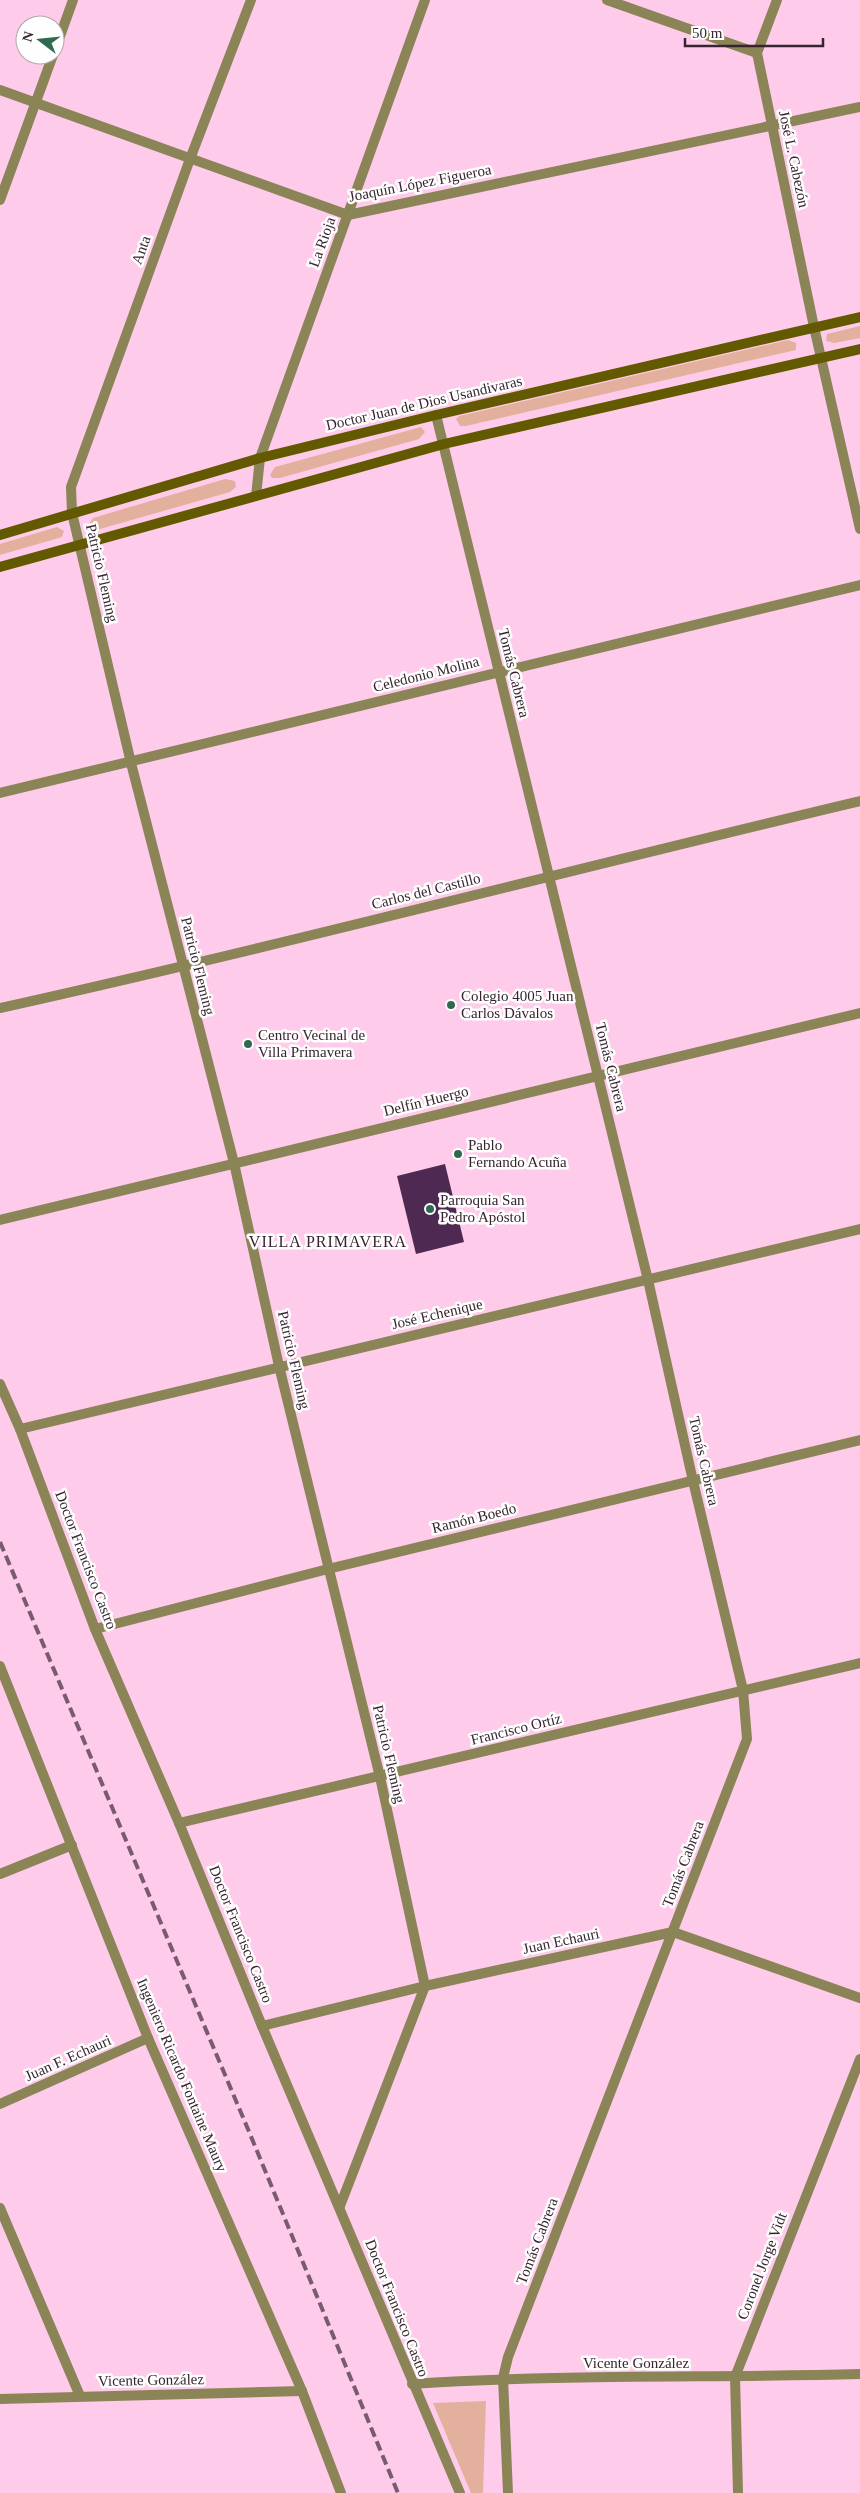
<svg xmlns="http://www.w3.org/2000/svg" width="860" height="2493" font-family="Georgia,serif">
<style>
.green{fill:#e2b09d}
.building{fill:#4e2a53}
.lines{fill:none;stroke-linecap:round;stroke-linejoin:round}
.minor{stroke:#8a8457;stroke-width:10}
.secondary{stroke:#635901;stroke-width:10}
.rail{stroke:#785b6c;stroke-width:4;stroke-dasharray:10 5;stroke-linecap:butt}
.poi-dot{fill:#316950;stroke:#fefefe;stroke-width:2}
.labels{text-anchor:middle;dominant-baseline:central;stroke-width:5;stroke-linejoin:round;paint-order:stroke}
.street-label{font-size:15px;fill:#372430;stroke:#fefefe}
.poi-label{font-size:15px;fill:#372430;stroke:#fefefe;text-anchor:start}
.neighbourhood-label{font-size:16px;letter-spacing:1px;fill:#372430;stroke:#fefefe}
</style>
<rect width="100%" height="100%" fill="#feccea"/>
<g class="green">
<polygon points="860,326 860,338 834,343 826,341 827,334"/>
<polygon points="788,340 796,343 796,350 466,426 460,426 456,419 459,416"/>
<polygon points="421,427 425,432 419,439 280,478 272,478 270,475 275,467"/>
<polygon points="225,479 235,481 236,487 230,492 100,529 94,529 89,524 93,518"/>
<polygon points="57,527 64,531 62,537 0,555 0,544"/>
<polygon points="486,2401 483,2493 471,2493 433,2403"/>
</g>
<polygon class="building" points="445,1164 464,1242 416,1254 397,1176"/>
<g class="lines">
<g class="minor">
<polyline points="251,0 190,159 71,487 72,513 131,763 234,1163 279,1366 380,1777 425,1986 340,2206"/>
<polyline points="607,0 757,53"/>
<polyline points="777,0 757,53 814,327 860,529"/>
<polyline points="55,50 73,0"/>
<polyline points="0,90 348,215 860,107"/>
<polyline points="0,200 53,55"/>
<polyline points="436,415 648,1280 693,1481 743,1690 747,1739 508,2357 503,2378 508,2493"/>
<polyline points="256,496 260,458 425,0"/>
<polyline points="0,793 860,585"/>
<path d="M0 1008C288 944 573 869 860 801"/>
<polyline points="0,1220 860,1013"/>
<polyline points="0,1384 20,1429 95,1629 179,1823 262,2026 460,2493"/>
<polyline points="20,1429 860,1229"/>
<polyline points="95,1629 328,1569 860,1440"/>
<polyline points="0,1666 148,2038 302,2391 341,2493"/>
<polyline points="179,1823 860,1663"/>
<polyline points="0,1874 72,1845"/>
<polyline points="262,2026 425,1986 673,1932 860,1998"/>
<polyline points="0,2104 148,2038"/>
<polyline points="0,2208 80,2396"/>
<path d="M412 2384C561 2374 711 2378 860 2374"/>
<polyline points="0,2399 302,2391"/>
<polyline points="738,2493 735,2377 860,2059"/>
</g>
<g class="secondary">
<polyline points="0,535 260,458 436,415 860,317"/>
<polyline points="0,567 444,444 860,349"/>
</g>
<polyline class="rail" points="0,1542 250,2134 398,2493"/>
</g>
<g class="poi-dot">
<circle cx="451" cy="1005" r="5"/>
<circle cx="248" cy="1044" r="5"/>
<circle cx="458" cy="1154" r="5"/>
<circle cx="430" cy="1209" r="5"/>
</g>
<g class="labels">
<g class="street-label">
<text transform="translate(794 159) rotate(78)">José L. Cabezón</text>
<text transform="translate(420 183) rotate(-11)">Joaquín López Figueroa</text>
<text transform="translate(322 242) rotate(-70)">La Rioja</text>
<text transform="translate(141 250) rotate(-70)">Anta</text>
<text transform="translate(424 403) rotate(-13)">Doctor Juan de Dios Usandivaras</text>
<text transform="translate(102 573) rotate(77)">Patricio Fleming</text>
<text transform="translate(514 673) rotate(76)">Tomás Cabrera</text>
<text transform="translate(426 674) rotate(-14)">Celedonio Molina</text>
<text transform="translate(426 891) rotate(-14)">Carlos del Castillo</text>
<text transform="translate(198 966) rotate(76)">Patricio Fleming</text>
<text transform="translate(611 1067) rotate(76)">Tomás Cabrera</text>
<text transform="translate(426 1101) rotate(-14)">Delfín Huergo</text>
<text transform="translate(437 1314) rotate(-13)">José Echenique</text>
<text transform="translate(294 1360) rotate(77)">Patricio Fleming</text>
<text transform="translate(704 1461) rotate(77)">Tomás Cabrera</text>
<text transform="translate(474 1518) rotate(-14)">Ramón Boedo</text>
<text transform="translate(86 1560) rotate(69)">Doctor Francisco Castro</text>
<text transform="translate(516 1729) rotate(-14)">Francisco Ortíz</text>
<text transform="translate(389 1754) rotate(77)">Patricio Fleming</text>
<text transform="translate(683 1864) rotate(-69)">Tomás Cabrera</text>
<text transform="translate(241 1934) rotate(68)">Doctor Francisco Castro</text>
<text transform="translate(561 1941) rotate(-12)">Juan Echauri</text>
<text transform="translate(68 2058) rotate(-24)">Juan F. Echauri</text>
<text transform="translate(182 2075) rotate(67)">Ingeniero Ricardo Fontaine Maury</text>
<text transform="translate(537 2241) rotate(-69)">Tomás Cabrera</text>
<text transform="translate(762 2266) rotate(-69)">Coronel Jorge Vidt</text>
<text transform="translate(397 2308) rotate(68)">Doctor Francisco Castro</text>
<text x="636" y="2363">Vicente González</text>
<text transform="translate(151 2380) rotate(-1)">Vicente González</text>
</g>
<g class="poi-label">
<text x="461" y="996">Colegio 4005 Juan<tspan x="461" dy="17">Carlos Dávalos</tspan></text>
<text x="258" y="1035">Centro Vecinal de<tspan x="258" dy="17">Villa Primavera</tspan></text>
<text x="468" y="1145">Pablo<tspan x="468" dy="17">Fernando Acuña</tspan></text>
<text x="440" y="1200">Parroquia San<tspan x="440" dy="17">Pedro Apóstol</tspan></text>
</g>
<g class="neighbourhood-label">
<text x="328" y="1241">VILLA PRIMAVERA</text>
</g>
</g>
<g transform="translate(40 40) rotate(286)"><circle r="24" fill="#fefefe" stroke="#aea7ac"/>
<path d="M0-4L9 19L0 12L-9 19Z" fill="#316950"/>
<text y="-8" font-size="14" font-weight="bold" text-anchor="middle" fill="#372430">N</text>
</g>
<path d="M685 38v8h138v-8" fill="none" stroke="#372430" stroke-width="2.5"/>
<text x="692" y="38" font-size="15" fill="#372430" stroke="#fefefe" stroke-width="4" paint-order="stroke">50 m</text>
</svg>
